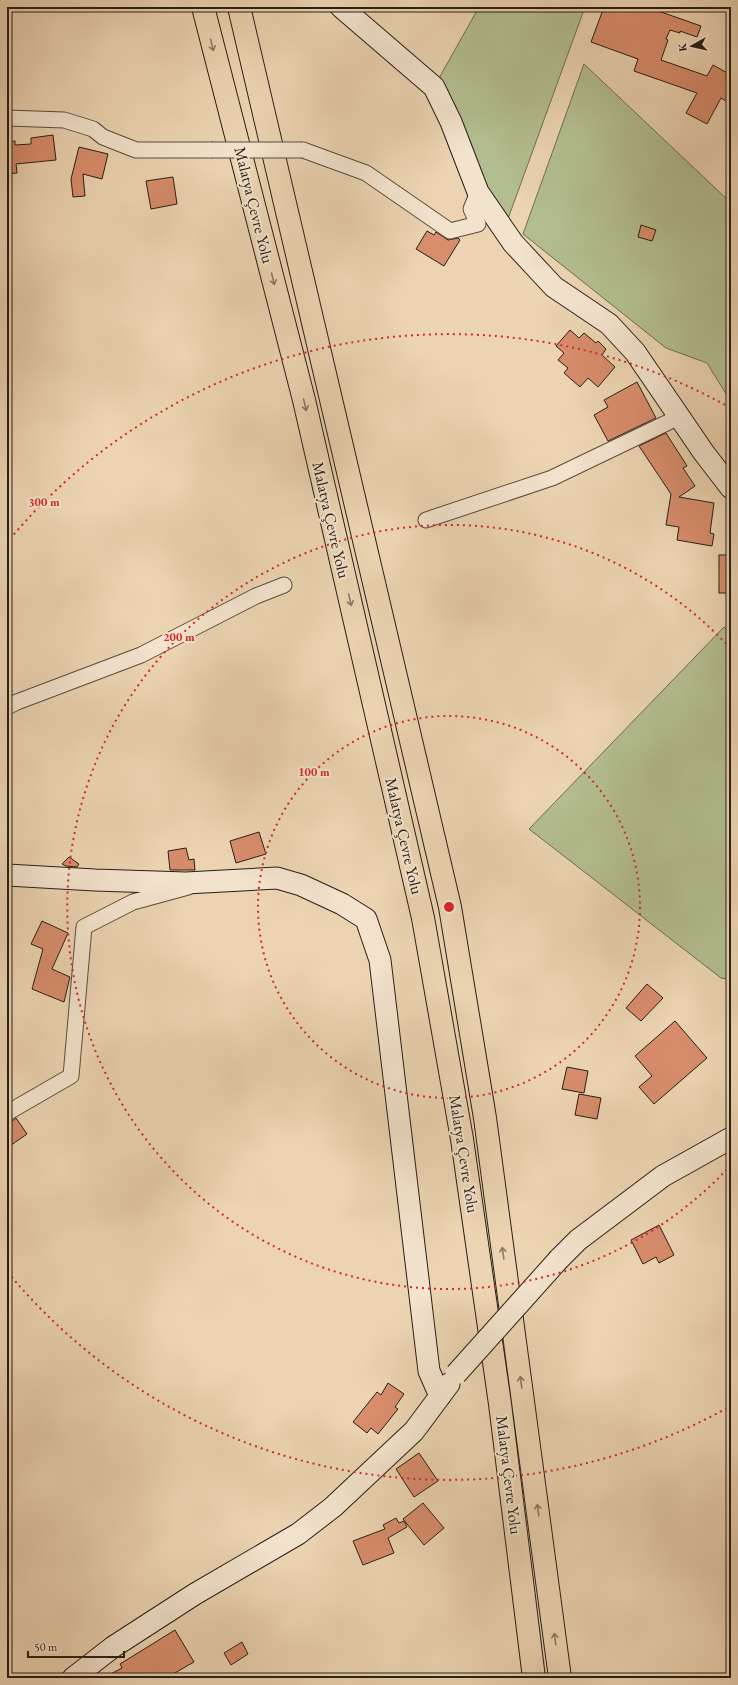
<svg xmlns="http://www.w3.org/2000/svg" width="738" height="1685" font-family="'EB Garamond',serif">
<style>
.green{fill:#b3be90;stroke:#6d6e52}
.building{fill:#d88d6c;stroke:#271e15}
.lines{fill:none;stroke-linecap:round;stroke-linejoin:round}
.street-casing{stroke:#584c3c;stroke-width:17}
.secondary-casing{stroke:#271e15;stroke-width:23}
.highway-casing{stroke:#271e15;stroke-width:24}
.street{stroke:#f3e3cd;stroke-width:15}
.secondary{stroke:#f3e3cd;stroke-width:21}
.highway{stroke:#ecd4b2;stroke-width:22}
.street-bridge-casing{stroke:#584c3c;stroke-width:17;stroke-linecap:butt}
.secondary-bridge-casing{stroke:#271e15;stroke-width:23;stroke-linecap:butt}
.street-bridge{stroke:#f3e3cd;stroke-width:15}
.secondary-bridge{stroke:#f3e3cd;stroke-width:21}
.oneway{stroke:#8a7964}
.ring{fill:none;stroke:#d62828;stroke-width:2;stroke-dasharray:2 4}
.labels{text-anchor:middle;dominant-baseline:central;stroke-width:4;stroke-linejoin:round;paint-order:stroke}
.street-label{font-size:16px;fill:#271e15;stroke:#f3e3cd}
.centre{fill:#d62828;stroke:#f3e3cd;stroke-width:2}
.ring-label{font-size:12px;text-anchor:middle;font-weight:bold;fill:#d62828;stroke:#f3e3cd;stroke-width:4;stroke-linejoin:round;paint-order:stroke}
</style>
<rect width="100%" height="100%" fill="#ecd4b2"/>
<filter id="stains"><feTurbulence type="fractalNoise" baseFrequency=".005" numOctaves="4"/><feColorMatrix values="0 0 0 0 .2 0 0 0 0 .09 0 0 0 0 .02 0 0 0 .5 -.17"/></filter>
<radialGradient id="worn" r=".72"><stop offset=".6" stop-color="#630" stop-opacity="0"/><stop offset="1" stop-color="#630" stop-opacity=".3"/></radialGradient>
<g class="green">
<polygon points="479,7 585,7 505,227 434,87"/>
<polygon points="584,64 731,203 731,402 707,363 666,348 523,234"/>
<polygon points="724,627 731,634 731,980 721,978 529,829"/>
</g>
<g class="building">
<polygon points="604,7 647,7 701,26 697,37 680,31 680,33 670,30 666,39 668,40 661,60 707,76 713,65 731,75 731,91 726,101 721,98 707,124 686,113 697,93 634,71 638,59 591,42"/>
<polygon points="53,135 56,160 16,164 17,173 7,174 7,142 15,141 15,145 31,144 31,138"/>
<polygon points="79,147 108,154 102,179 83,174 85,196 73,197 71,179"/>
<polygon points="173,177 177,204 151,209 146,181"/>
<polygon points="641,225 656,230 652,241 638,237"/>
<polygon points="427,231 434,235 436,232 448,240 458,238 460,240 444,266 416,249"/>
<polygon points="570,330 579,338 584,333 596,343 598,341 606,349 602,355 615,367 598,387 588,378 580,387 564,373 568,368 558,360 564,353 556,346"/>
<polygon points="637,382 656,418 608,441 594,415 608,407 604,400"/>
<polygon points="666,433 687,466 683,468 695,486 679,497 714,503 710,533 714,534 712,546 677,540 679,527 666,525 671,494 639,446"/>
<rect x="719" y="555" width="12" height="38"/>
<polygon points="259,832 266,854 236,863 230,841"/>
<polygon points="186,848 189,860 194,859 195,870 170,870 168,851"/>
<polygon points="69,857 79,864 77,867 66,866 62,864"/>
<polygon points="42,921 68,933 52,969 70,977 64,1002 32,989 43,949 31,944"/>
<polygon points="647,984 663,998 641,1021 626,1008"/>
<polygon points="675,1021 707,1058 654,1104 639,1087 652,1076 635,1056"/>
<polygon points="567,1067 588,1071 584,1093 562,1089"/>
<polygon points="579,1094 601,1098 597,1119 575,1115"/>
<polygon points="16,1118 27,1134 7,1148 7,1125"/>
<polygon points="659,1225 674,1255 659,1263 656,1257 643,1264 631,1240"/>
<polygon points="388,1383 404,1394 395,1407 398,1409 378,1434 371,1428 367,1433 353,1422 377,1392 381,1395"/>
<polygon points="419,1453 438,1481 414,1497 396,1469"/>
<polygon points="423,1503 444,1528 424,1545 403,1519"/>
<polygon points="396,1518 399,1523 404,1521 407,1527 388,1538 394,1553 363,1565 353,1541 385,1529 383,1525"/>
<polygon points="175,1630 194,1662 166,1678 103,1678 122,1668 120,1664"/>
<polygon points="242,1642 248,1654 231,1665 224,1653"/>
</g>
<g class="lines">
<defs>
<g id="street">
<polyline points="7,118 64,120 93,129 103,137 136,150 211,150"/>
<polyline points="303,150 366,173 450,231 478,224 471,209 478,192"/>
<polyline points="426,520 552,478 679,417"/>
<polyline points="7,707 17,702 141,655 256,596 284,585"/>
<polyline points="7,1113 71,1076 84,927 133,902 188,887"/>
</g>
<g id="secondary">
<polyline points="341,7 434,87 451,122 478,192 513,243 554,287 609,324 635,352 704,453 731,488"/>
<polyline points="7,875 95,880 186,883 277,878 301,885 342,904 366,919 380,960 429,1371 440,1396"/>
<polyline points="559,1259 578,1240 663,1176 731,1138"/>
<polyline points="73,1678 113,1647 195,1594 298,1534 333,1507 414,1431 449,1384"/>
</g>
<g id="highway">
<polyline points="203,7 304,400 423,918 462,1139 500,1404 534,1678"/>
<polyline points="239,7 450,907 485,1118 560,1678"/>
</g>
</defs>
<use href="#street" class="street-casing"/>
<use href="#secondary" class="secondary-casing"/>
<use href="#highway" class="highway-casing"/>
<use href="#street" class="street"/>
<use href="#secondary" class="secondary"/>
<use href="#highway" class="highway"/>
<defs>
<polyline id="street-bridge" points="211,150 303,150"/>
<polyline id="secondary-bridge" points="456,1374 559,1259"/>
</defs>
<use href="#street-bridge" class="street-bridge-casing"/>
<use href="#secondary-bridge" class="secondary-bridge-casing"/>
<use href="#street-bridge" class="street-bridge"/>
<use href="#secondary-bridge" class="secondary-bridge"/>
</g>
<defs><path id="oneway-shaft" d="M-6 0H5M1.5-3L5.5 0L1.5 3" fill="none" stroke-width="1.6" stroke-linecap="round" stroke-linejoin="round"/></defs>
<g class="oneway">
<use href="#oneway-shaft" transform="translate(212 45) rotate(76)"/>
<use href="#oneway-shaft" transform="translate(273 279) rotate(76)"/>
<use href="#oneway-shaft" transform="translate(305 405) rotate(77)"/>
<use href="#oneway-shaft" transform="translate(350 600) rotate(77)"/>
<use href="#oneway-shaft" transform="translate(503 1253) rotate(-98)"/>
<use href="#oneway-shaft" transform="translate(521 1382) rotate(-98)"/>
<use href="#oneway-shaft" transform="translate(538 1510) rotate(-98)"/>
<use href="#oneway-shaft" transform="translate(555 1639) rotate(-98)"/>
</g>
<g class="ring">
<circle cx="449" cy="907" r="191"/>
<path d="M731 1165A382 382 0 1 1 731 649"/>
<path d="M727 1408A573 573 0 0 1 10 1275M10 539A573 573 0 0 1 727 406"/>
</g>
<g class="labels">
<g class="street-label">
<text transform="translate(254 205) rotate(76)">Malatya Çevre Yolu</text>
<text transform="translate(331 520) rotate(77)">Malatya Çevre Yolu</text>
<text transform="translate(404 836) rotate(77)">Malatya Çevre Yolu</text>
<text transform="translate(464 1154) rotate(81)">Malatya Çevre Yolu</text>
<text transform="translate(509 1475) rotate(83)">Malatya Çevre Yolu</text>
</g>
</g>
<circle cx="449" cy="907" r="6" class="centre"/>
<g class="ring-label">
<text x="44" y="506">300 m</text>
<text x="179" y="641">200 m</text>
<text x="314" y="776">100 m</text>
</g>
<rect width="738" height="1685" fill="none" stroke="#ecd4b2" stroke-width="24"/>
<rect x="8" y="8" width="722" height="1669" fill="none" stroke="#271e15" stroke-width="2"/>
<rect x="12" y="12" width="714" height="1661" fill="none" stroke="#271e15"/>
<g transform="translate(692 46) rotate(262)" stroke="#f3e3cd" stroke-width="3" paint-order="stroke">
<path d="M0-3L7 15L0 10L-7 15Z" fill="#271e15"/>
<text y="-6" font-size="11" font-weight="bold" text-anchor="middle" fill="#271e15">K</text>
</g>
<path d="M28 1651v6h96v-6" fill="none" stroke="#271e15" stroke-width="2"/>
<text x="34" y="1651" font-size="12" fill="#271e15" stroke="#f3e3cd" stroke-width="3" paint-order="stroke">50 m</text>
<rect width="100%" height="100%" filter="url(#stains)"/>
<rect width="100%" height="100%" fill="url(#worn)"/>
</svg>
